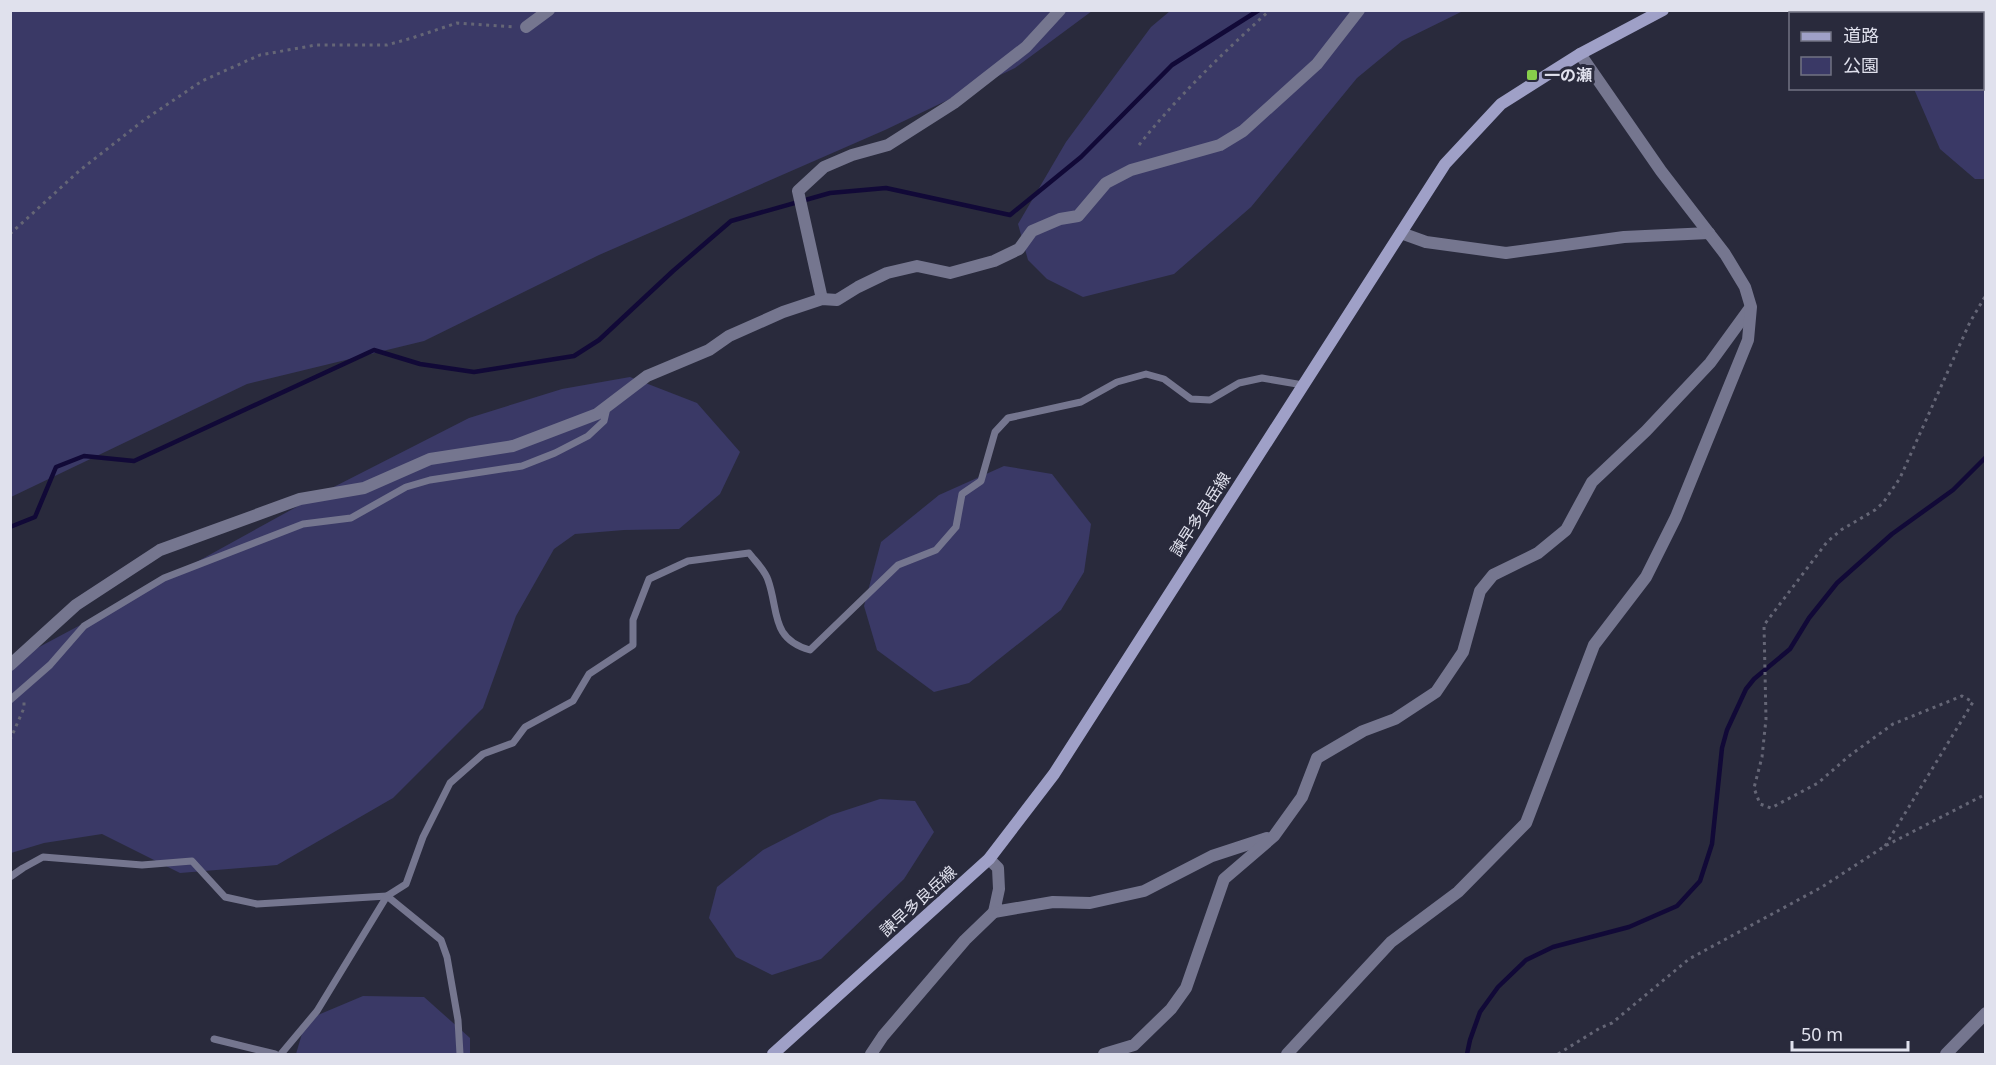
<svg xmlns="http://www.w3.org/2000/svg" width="1996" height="1065" font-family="'Noto Sans','Noto Sans JP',sans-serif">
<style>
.green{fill:#3a3966}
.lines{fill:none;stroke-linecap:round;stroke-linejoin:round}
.stream{stroke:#110937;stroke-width:4.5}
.path{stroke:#656676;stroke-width:3;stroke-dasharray:3 4.5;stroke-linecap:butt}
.lane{stroke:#75768f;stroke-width:7}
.street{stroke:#75768f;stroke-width:12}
.secondary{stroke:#9fa0c7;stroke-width:12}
.poi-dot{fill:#87cf4b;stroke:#292a3c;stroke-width:2}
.labels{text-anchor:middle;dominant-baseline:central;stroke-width:6;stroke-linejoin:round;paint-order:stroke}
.poi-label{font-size:16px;font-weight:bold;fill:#e0e1ed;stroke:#292a3c;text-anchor:start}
.street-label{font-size:16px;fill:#e0e1ed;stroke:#292a3c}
</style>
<rect width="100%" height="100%" fill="#292a3c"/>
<g class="green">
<polygon points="1928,10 1985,11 1985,179 1975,179 1940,149 1914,89 1982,88 1982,14 1927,13"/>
<polygon points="10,11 1092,11 1015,68 885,130 599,255 424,341 247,384 11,497"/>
<polygon points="1170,11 1463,11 1402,41 1357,78 1251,207 1174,274 1083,297 1047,279 1028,260 1018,224 1066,142 1151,27"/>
<polygon points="630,377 697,403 740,452 720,494 679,529 624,530 575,534 554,549 516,616 483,708 393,798 277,865 180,873 102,834 44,843 11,853 11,662 133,597 318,495 469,418 562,389"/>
<polygon points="1004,466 1052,474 1091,524 1084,572 1061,610 969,683 934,692 877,650 864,606 881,542 939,495"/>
<polygon points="880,799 915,801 934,832 904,879 821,959 772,975 736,957 709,918 717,887 763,850 831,815"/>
<polygon points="363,996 424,997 470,1038 470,1054 296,1054 306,1020"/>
</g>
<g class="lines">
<g class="stream">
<polyline points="10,527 35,517 56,467 84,456 134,461 374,350 420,364 474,372 574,356 599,340 673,271 731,221 830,193 886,188 1010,215 1081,157 1172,65 1259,10"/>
<polyline points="1467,1054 1470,1040 1480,1012 1498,987 1526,960 1553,947 1629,927 1677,906 1700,881 1712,844 1722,748 1727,730 1746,689 1754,679 1790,649 1809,618 1837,583 1892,534 1953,490 1986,457"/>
</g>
<g class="path">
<path d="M1139 145C1178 96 1223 53 1270 10"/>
<polyline points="10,234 79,171 144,120 202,81 260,55 316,45 387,45 412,38 457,23 515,27"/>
<polyline points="10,740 24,708 24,702"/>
<polyline points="1885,846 1973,702 1962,696 1893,724 1849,756 1818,783 1771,808 1760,804 1754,788 1762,757 1766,719 1764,625 1827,542 1841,530 1875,510 1883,503 1900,478 1970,322 1986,295"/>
<polyline points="1558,1054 1600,1028 1612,1023 1689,959 1822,887 1885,846 1986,794"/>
</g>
<g class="lane">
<polyline points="10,700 50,665 84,626 164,578 303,524 351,518 406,487 430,480 522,466 555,453 588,436 604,421 607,408"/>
<polyline points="10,877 23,868 43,857 142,865 192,861 225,897 257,904 387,896 441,940 447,957 458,1020 460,1054"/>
<polyline points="214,1039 275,1054"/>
<path d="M281 1054 317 1011 387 896 406 884 423 837 450 783 483 754 513 743 525 727 573 701 589 674 633 645V620L649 579 688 561 749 553C755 561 765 570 768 580 779 610 770 639 810 650L898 565 936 550 956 527 962 494 981 481 995 432 1008 418 1081 402 1117 382 1146 374 1164 379 1191 399 1210 400 1239 383 1262 378 1303 385"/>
</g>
<g class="street">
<polyline points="526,27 549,10"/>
<polyline points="1401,233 1426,242 1506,253 1624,237 1709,233"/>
<polyline points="822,299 798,191 824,167 852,155 888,145 954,103 1026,47 1060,10"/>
<polyline points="10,665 76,605 160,550 300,499 364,488 430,459 513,446 597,414 647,376 709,350 729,336 783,312 822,299 837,300 858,287 887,273 917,266 950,273 994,261 1019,249 1032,231 1060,219 1078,216 1106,183 1131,170 1220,145 1243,131 1317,64 1359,10"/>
<polyline points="989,859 998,868 999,889 994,912 1053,902 1090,903 1144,891 1212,856 1267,838"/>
<polyline points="871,1054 883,1036 965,940 994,912"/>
<polyline points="1104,1054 1134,1045 1171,1009 1186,988 1224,879 1274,836 1302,797 1317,758 1363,731 1395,719 1436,692 1463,652 1480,591 1493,575 1538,553 1566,530 1592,482 1646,431 1710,363 1750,308"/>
<polyline points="1287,1054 1391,942 1458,892 1526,823 1594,645 1646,577 1676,517 1748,340 1751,307 1745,287 1725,254 1661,171 1580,54"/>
<polyline points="1946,1054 1986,1013"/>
</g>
<polyline class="secondary" points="773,1054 989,859 1054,774 1445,164 1501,104 1580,54 1663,10"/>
</g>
<rect class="poi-dot" x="1526" y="69" width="12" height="12" rx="3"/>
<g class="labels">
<g class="poi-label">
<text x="1544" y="75">一の瀬</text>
</g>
<g class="street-label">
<text transform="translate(1200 514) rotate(-57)">諫早多良岳線</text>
<text transform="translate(918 901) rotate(-42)">諫早多良岳線</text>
</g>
</g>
<rect width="1996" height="1065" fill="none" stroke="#e0e1ed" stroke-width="24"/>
<rect x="1789" y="12" width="195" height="78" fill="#292a3c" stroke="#727383" stroke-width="1.5"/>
<rect x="1801" y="32" width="30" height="9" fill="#9fa0c7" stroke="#727383" stroke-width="1.5"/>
<text x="1843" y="42" font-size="18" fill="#e0e1ed">道路</text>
<rect x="1801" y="57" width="30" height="18" fill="#3a3966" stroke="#727383" stroke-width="1.5"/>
<text x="1843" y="72" font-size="18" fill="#e0e1ed">公園</text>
<path d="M1792 1041v9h116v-9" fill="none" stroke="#e0e1ed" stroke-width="3"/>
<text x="1801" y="1041" font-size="18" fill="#e0e1ed" stroke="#292a3c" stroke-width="4.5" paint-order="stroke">50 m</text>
</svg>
